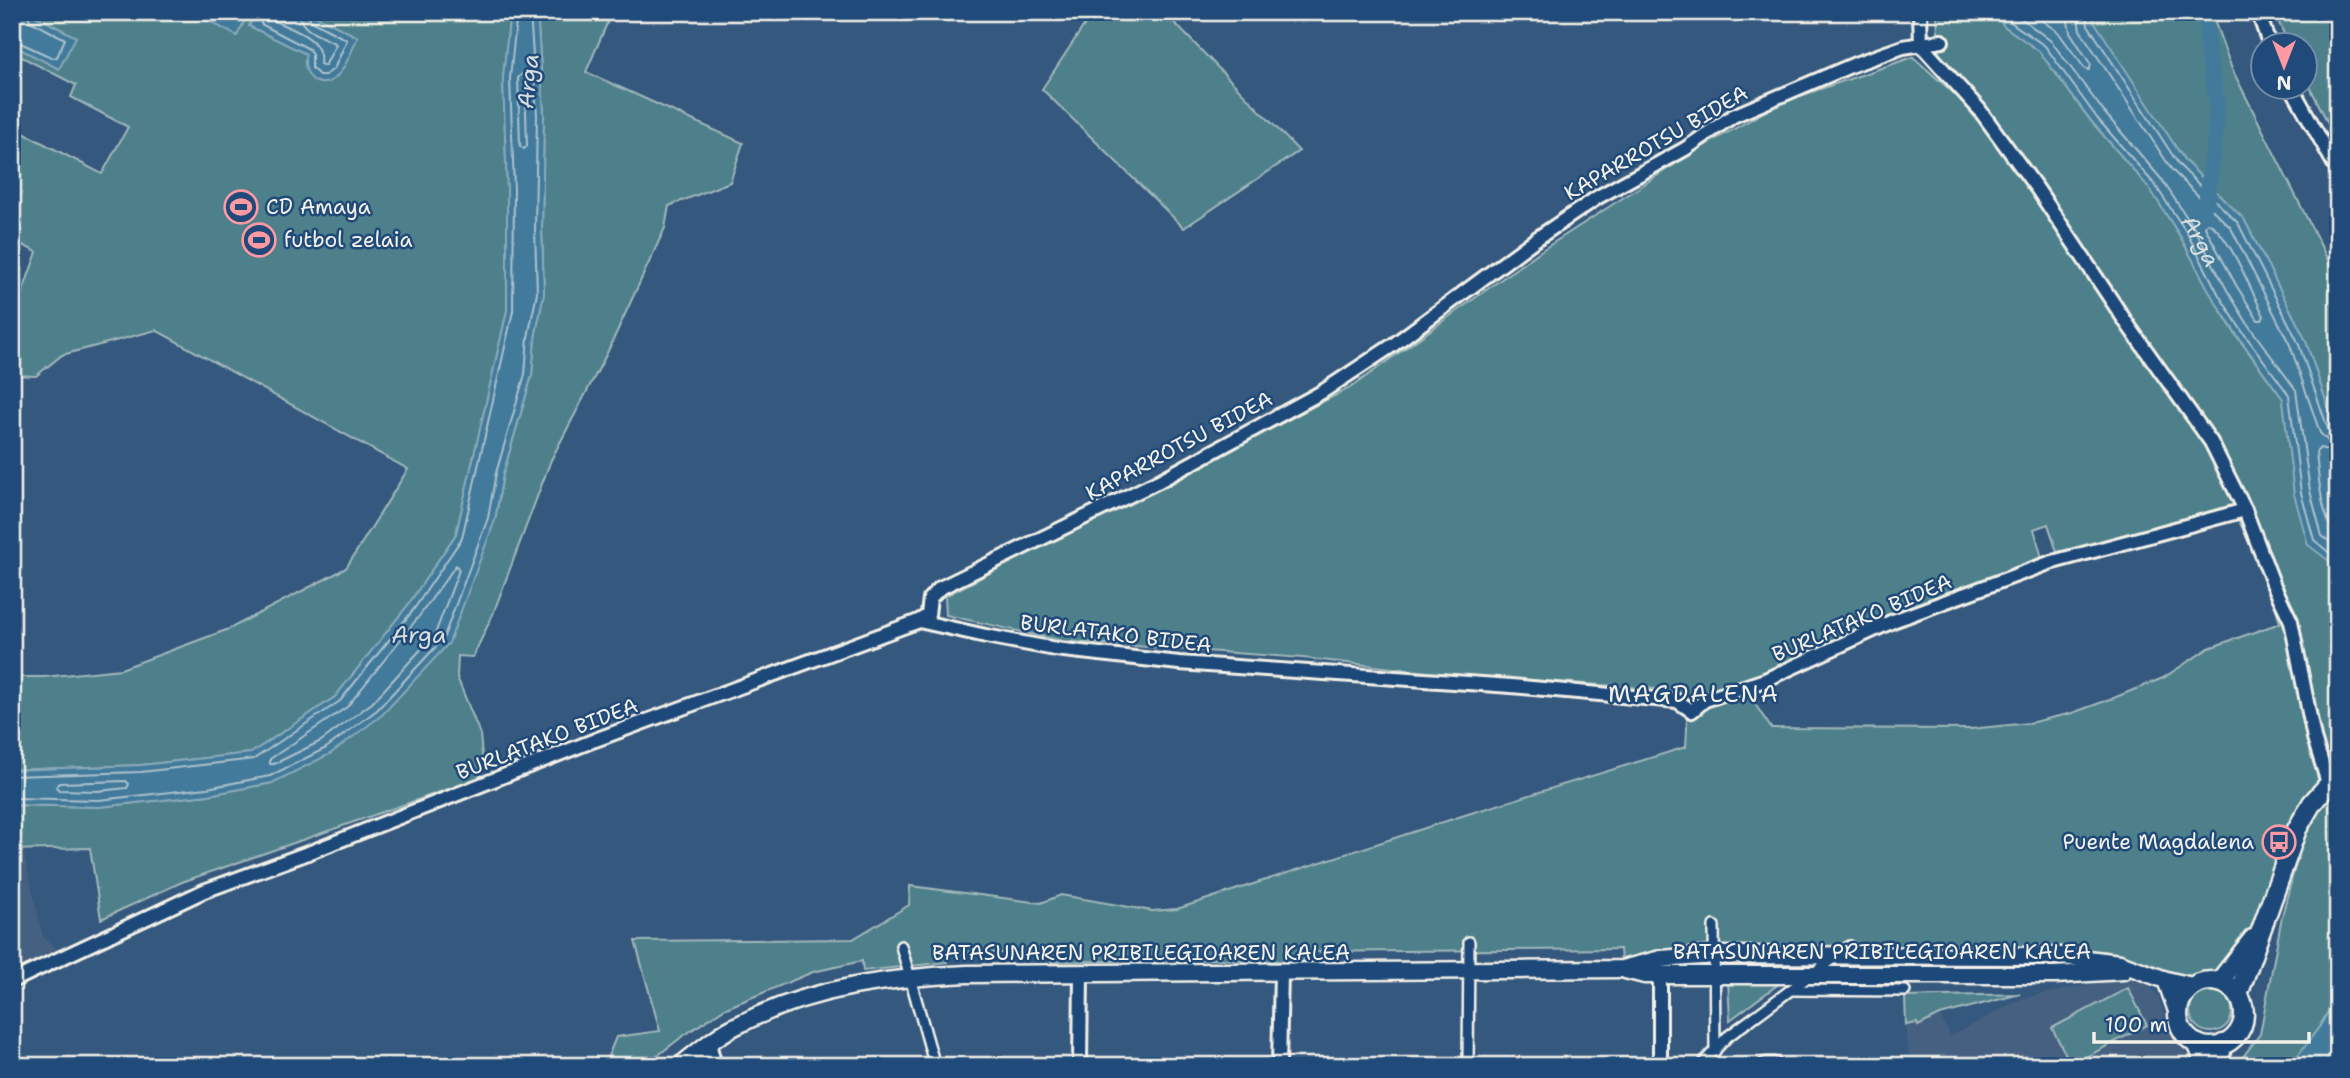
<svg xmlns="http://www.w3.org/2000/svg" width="2350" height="1078" font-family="'Shantell Sans',sans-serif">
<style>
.built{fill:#446181}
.green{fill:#4e808b;stroke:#a1b8ba;stroke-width:2;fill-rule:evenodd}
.water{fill:#427a9c;stroke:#89aaba;stroke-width:2}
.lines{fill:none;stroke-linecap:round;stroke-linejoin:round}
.shore{stroke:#adc1ca;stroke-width:2}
.canal{stroke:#427a9c;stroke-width:16}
.pedestrian-casing{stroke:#f4f1e8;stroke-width:14}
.minor-casing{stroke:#f4f1e8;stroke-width:18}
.tertiary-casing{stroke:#f4f1e8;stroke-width:21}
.secondary-casing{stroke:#f4f1e8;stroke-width:23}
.pedestrian{stroke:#1f4a7a;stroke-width:9}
.minor{stroke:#1f4a7a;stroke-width:12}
.tertiary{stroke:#1f4a7a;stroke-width:16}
.secondary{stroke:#1f4a7a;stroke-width:18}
.labels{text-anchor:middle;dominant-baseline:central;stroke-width:5;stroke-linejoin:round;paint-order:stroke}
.street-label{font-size:21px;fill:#f4f1e8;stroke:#1f4a7a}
.poi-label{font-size:21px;fill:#f4f1e8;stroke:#1f4a7a;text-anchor:start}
.water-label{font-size:23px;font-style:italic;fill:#d9dfdd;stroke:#1f4a7a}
.quarter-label{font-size:24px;letter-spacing:2px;fill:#f4f1e8;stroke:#1f4a7a}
</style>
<rect width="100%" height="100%" fill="#35587e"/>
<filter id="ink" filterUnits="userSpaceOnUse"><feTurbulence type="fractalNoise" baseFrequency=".0143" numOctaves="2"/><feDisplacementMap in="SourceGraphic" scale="14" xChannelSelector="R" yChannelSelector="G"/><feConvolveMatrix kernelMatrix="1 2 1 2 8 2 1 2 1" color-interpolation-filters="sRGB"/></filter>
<g filter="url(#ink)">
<g class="built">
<polygon points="23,849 43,937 70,960 12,991 12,850"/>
<polygon points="2133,979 2147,983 2158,996 2170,1033 2190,1057 2191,1066 1910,1066 1906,1025 1917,1023 1919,1026 1940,1015 1951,1036 2022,998 2108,981"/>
</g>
<g class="green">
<polygon points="12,12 510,12 503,78 507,190 507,311 456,534 408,605 335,697 251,753 141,765 12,770 12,677 44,677 121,669 229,629 335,574 346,568 408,469 156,330 62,355 36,376 12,375 12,321 37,252 12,240 12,127 102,174 128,127 71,97 76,85 12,52"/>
<polygon points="540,12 612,12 586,72 743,143 730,182 669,206 665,228 607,353 551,460 493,614 473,657 458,656 457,677 480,734 483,766 480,778 182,882 101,919 90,848 12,850 12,805 99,807 208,795 272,783 495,520 503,474 532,375 535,338 544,293 542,230 544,114 538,26"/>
<polygon points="1093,12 1164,12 1299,151 1184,228 1042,89"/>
<path d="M1937 12H1994L2004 26 2039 51 2091 121 2150 189 2180 236 2213 298 2236 335 2283 399 2294 494 2332 563 2338 588V994L2320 1026 2290 1066H2236L2260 1034 2282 916 2295 867 2280 871 2243 951 2210 981 2192 986 2120 963 1669 951 1621 961 1620 949 1304 952 1303 962 1220 959 1051 962 1052 953H948V962L863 971 862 961 813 972 724 1009 683 1036 644 1066H604L616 1037 660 1031 635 941 853 939 909 905 910 886 1041 903 1061 895 1152 911 1177 909 1468 814 1686 747C1688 708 1691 710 1657 689L1446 674 1303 658 1063 641 946 615 945 596 1350 388 1539 252 1697 150 1780 103 1913 57 1959 98 1999 146 1939 57ZM2235 512 2270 588 2280 623 2209 648 2163 678 2111 699 2072 713 2029 723 1970 729 1771 728 1745 689 1837 645 2042 558 2034 529 2048 524 2057 552Z"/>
<polygon points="2092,12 2211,12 2232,69 2333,270 2338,292 2338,437 2305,339 2244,219 2185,161 2093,21"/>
<polygon points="2274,12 2338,12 2338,143 2305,77 2304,46 2289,45"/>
<polygon points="1729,960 1811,960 1799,970 1728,971"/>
<polygon points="1728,980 1784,980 1730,1020"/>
<polygon points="2128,988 2147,1025 2071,1065 2052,1028"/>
<circle cx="2211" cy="1011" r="21"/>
<polygon points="2020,994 1940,1015 1918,1026 1917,1023 1906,1025 1905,997"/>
</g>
<g class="water">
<polygon points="12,12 28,12 76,37 59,69 12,45"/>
<polygon points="192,12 249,12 237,36"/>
<path d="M256 12H308L358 37C352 49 347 66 337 76 320 94 300 75 306 54L249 26Z"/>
<polygon points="510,12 540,12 538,26 544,114 542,230 544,293 535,338 532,375 503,474 495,520 449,643 382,715 330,754 272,783 208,795 99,807 12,805 12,770 141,765 251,753 335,697 408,605 456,534 507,311 507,190 503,78"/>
<polygon points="1994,12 2092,12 2094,21 2185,161 2244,219 2305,339 2338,437 2338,588 2332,563 2308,545 2294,494 2283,399 2237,335 2213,298 2180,236 2150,189 2092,122 2039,51 2004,26"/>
<polygon points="2338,994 2338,1063 2336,1066 2290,1066 2320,1026"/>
</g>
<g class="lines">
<g class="shore">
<polyline points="262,12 261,24 309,49 312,54 312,68 319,75 325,75 334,69 347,40 311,21 307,12"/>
<path d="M271 12 272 20C293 30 324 37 320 64L325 66 336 44C321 35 300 32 299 12"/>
<polyline points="2003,12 2009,21 2045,46 2097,118 2155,185 2187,233 2219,295 2242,331 2289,395 2301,493 2314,540 2338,560"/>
<path id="s1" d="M2013 12 2051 41 2104 112 2162 180 2194 228 2227 290 2249 326 2296 390 2310 491 2322 536 2338 548"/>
<polyline points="2030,12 2058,32 2085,69 2089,70 2091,65 2070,32 2066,12"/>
<polyline points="2077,12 2080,30 2172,170 2231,228 2290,345 2320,433 2327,440 2338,442"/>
<polyline points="2086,12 2088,25 2179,165 2238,223 2298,342 2328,429 2332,433 2338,434"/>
<polyline points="12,39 53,58 57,57 65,39 30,21 27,12"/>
<polygon points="522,74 525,77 527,146 524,149 520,146 518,78"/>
<path d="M2207 223C2227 228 2253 295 2264 316L2262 320H2258L2236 285 2205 227Z"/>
<path d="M2338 453 2320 448 2316 452C2318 472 2321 522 2338 535"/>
<polygon points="456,565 459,570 435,634 372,703 321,741 274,764 270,764 270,759 347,707 420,615"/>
<polyline points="12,776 141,772 254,759 340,701 414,609 462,538 513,311 514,189 510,78 517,12"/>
<polygon points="126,781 129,784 127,788 98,791 59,790 56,787 59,783"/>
<polyline points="12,798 99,800 207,788 270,776 326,748 377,710 443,639 488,518 496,473 525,374 528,337 537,293 535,230 537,115 531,26 533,12"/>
</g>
<polyline class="canal" points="2205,12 2208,54 2217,102 2215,139 2206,204"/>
<defs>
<g id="pedestrian">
<polyline points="1714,926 1715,1051"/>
<polyline points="901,946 935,1066"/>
<polyline points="1792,990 1905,991"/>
<polyline points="1468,1066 1469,942"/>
<polyline points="1705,1066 1705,1061 1727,1037 1850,946"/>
</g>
<g id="minor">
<polyline points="1920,12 1921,45"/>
<polyline points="2258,12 2270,46"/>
<polyline points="1921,45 1979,109 2038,190 2128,325 2211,442 2245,510 2274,586 2291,621 2314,738 2328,783"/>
<polyline points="2292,88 2338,171"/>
<polyline points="919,621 928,615 930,598 940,588 1159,481 1322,392 1393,345 1536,239 1598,197 1685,149 1733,116 1855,64 1903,47 1942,41"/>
<polyline points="1660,975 1660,1066"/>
<polyline points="12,981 204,891 308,853 595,740 919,621 986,636 1055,649 1179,663 1511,686 1677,701 1692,711 1705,700 1765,680 1893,621 2049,563 2245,510"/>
<polyline points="709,1043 715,1066"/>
<polyline points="1080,1066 1081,973"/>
<polyline points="1279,1066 1281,973"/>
</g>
<g id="tertiary">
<polyline points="1625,970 1645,975 2055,975 2123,971"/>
<polyline points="2166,980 2177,1011"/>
<path d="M680 1066C699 1051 719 1033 742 1023 813 987 889 978 967 974L1622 969 1661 959 1714 955 2062 956 2120 963 2166 980 2192 986"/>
<polyline points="1766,1066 1774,1066"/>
</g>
<g id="secondary">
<circle cx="2211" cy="1014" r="33"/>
<polyline points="2219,982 2253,939"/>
<polyline points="2238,995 2297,829 2312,803 2338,774"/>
<polyline points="2198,1044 2205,1066"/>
<polyline points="2217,1066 2223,1044"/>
</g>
</defs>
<use href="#pedestrian" class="pedestrian-casing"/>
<use href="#minor" class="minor-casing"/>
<use href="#tertiary" class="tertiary-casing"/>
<use href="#secondary" class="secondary-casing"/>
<use href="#pedestrian" class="pedestrian"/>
<use href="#minor" class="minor"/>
<use href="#tertiary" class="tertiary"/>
<use href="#secondary" class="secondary"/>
</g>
</g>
<defs>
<symbol id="stadium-ring" viewBox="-11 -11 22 22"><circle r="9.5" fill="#1f4a7a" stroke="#ff9aa2" stroke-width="1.5"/><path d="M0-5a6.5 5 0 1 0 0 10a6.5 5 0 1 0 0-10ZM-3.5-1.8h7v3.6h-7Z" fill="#ff9aa2"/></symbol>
<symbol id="bus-ring" viewBox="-11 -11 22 22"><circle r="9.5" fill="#1f4a7a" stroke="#ff9aa2" stroke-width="1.5"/><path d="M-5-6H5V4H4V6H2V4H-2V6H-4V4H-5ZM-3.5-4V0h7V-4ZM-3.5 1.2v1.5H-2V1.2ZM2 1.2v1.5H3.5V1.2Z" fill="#ff9aa2"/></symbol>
</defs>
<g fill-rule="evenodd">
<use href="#stadium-ring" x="222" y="188" width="38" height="38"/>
<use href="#stadium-ring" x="240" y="221" width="38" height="38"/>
<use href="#bus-ring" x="2260" y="823" width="38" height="38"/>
</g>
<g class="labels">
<g class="street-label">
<text transform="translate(1656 143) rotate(-30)">KAPARROTSU BIDEA</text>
<text transform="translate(1179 446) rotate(-28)">KAPARROTSU BIDEA</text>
<text transform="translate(1862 618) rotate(-23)">BURLATAKO BIDEA</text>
<text transform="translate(1116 634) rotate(7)">BURLATAKO BIDEA</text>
<text transform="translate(547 739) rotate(-21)">BURLATAKO BIDEA</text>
<text x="1882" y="952">BATASUNAREN PRIBILEGIOAREN KALEA</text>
<text x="1141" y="953">BATASUNAREN PRIBILEGIOAREN KALEA</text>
</g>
<g class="poi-label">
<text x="266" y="207">CD Amaya</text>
<text x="284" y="240">futbol zelaia</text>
<text x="2254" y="842" text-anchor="end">Puente Magdalena</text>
</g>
<g class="water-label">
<text transform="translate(528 81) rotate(-84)">Arga</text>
<text stroke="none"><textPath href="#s1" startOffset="298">Arga</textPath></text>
<text x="419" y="635">Arga</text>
</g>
<g class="quarter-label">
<text x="1694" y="694">MAGDALENA</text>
</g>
</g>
<rect width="2350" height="1078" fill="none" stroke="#1f4a7a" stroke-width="42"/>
<rect x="21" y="21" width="2308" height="1036" fill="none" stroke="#f4f1e8" stroke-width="2.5" filter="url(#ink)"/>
<g transform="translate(2284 66) rotate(180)"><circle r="33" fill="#1f4a7a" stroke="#748da6" stroke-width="2"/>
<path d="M0-5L12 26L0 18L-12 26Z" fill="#ff9aa2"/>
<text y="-10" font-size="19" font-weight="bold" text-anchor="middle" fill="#f4f1e8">N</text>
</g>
<path d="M2094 1032v10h215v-10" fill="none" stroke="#f4f1e8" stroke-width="3.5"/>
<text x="2105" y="1032" font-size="21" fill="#f4f1e8" stroke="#1f4a7a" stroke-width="5" paint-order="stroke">100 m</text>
</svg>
